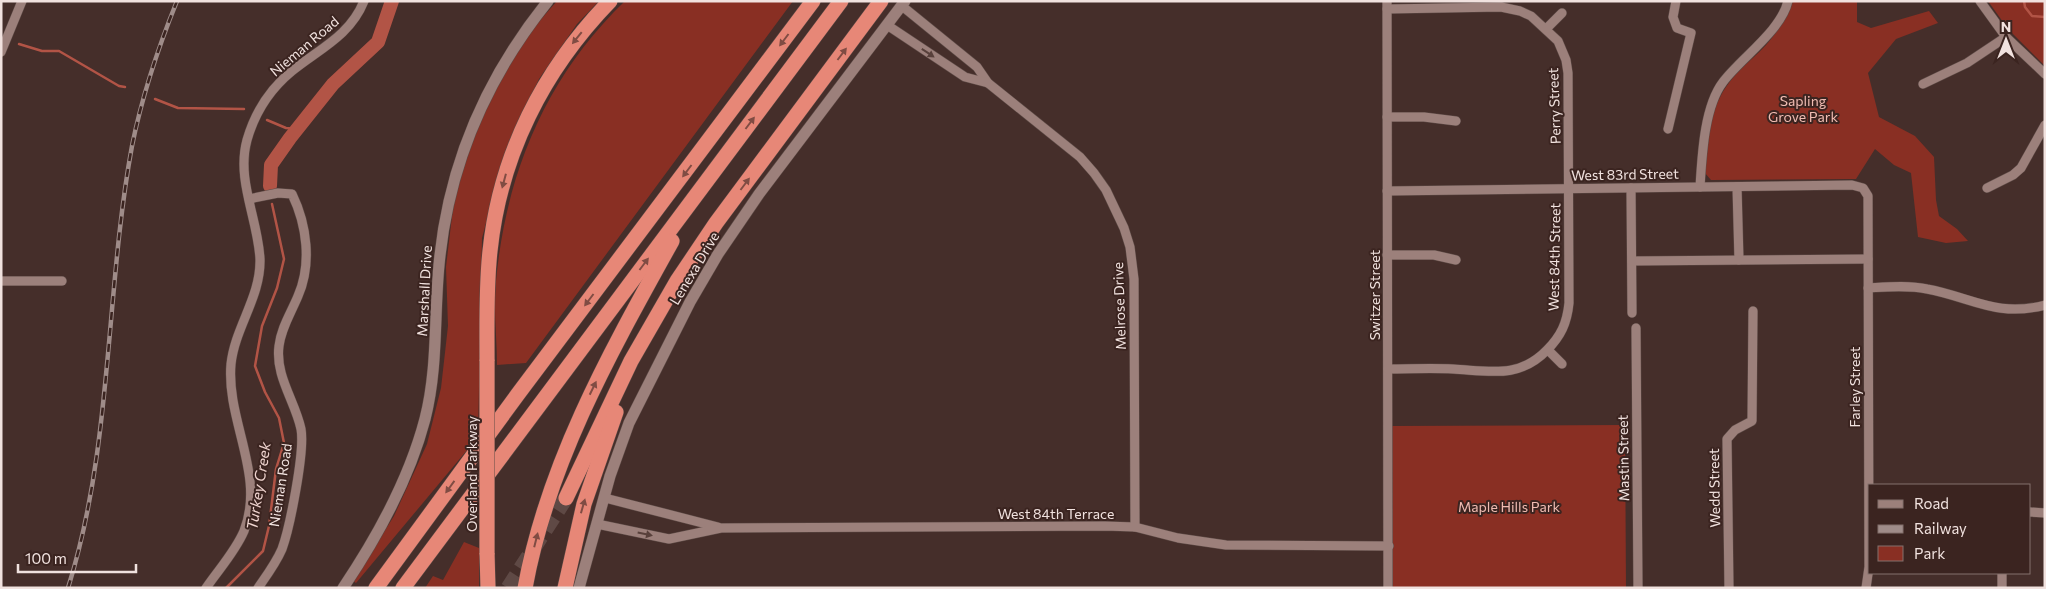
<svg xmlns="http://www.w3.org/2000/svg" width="2046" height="589" font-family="Commissioner,sans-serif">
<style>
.green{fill:#892f23}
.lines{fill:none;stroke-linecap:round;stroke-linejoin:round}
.stream{stroke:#b25446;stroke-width:2.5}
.river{stroke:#b25446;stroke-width:14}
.motorway-tunnel{stroke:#5f4945;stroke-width:15;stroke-dasharray:15 8;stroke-linecap:butt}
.minor-casing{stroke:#5e4b47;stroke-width:10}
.tertiary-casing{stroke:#5e4b47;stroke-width:12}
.motorway-casing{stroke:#5e4b47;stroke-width:16}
.minor{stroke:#9c807b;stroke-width:9}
.tertiary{stroke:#9c807b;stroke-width:11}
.motorway{stroke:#e78777;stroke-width:15}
.rail-casing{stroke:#9f8c89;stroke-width:4.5}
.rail{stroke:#3b2420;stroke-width:2.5;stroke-dasharray:8;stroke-linecap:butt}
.motorway-bridge-casing{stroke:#5e4b47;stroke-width:16;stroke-linecap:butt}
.motorway-bridge{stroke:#e78777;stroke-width:15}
.oneway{fill:#804c43}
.oneway2{fill:#58403b}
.labels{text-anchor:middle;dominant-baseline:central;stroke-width:4;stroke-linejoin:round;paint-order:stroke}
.street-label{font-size:14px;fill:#f1e2df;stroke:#3b2420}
.park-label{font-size:14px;fill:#f0bcb2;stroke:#3b2420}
.water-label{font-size:15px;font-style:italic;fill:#f1d6d1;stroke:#3b2420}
</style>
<rect width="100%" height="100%" fill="#452e2a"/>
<g class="green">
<polygon points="557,1 599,1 577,24 539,79 506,149 482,238 478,437 356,583 353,581 394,516 427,444 441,388 448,326 446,267 454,199 480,117 509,63 535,26"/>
<path d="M625 1H793L526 363 497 365C497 337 493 308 496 281 506 173 546 77 625 1Z"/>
<path d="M1791 1H1857V22L1871 28 1929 11 1938 23 1896 39 1868 73 1879 117 1915 136 1934 157 1936 200 1939 216 1957 229 1968 241 1946 243 1918 237 1911 173 1894 165 1875 149 1856 179 1711 180 1705 173C1708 144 1709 111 1726 87 1738 68 1758 56 1771 39 1780 28 1786 14 1791 1Z"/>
<polygon points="1988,1 2045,1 2045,66 2008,29"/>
<polygon points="1625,425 1626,588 1392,588 1392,426"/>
<polygon points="464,542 479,548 479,588 425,588 433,576 443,580"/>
</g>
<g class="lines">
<g class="stream">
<polyline points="2024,1 2025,7 2032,16 2045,17"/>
<polyline points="19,44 42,51 59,51 119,86 125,87"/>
<polyline points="155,99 178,108 244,109"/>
<polyline points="267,120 286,128 297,129"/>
<polyline points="226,588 263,551 269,526 276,469 284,443 279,418 265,392 255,366 262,326 277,288 284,259 272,204"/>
</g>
<polyline class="river" points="270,186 271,165 290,138 333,84 378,42 392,1"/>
<polyline class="motorway-tunnel" points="508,588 566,498"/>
<defs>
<g id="minor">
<polyline points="1387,1 1388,588"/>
<polyline points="1980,1 2006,37 2045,74"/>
<polyline points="902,6 977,67 988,83 1080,157 1094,173 1106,190 1124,228 1130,247 1134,279 1135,527"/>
<path d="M1387 9 1501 7 1520 11 1531 16 1558 41 1566 60 1568 73 1569 303C1567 323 1561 336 1547 350 1519 379 1490 371 1453 369 1431 368 1409 369 1388 369"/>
<polyline points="887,25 965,77 988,83"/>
<polyline points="1547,28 1562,13"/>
<polyline points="1,52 22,1"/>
<polyline points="1923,84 1967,63 2006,37"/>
<polyline points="1387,117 1424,117 1456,121"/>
<polyline points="1668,129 1691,33 1677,28 1673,17 1676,1"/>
<path d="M1700 187C1702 156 1704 107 1723 82 1741 58 1781 31 1788 1"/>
<polyline points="1737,187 1739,260"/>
<polyline points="1631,188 1632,313"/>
<polyline points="1987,188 2013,175 2021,168 2045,125"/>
<polyline points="1387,191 1852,185 1863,188 1868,196 1869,567 1866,588"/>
<path d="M249 199 278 193 292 194C307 225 312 264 298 296 291 313 281 328 279 346 275 376 295 401 301 429 305 451 290 527 282 549 276 563 267 575 258 588"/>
<polyline points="1387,255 1434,255 1456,260"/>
<polyline points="1632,261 1868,259"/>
<polyline points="1,281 62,281"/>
<path d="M1868 288C1887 287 1908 285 1927 289 1971 297 1997 318 2045 305"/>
<polyline points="1636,328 1638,588"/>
<polyline points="1548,350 1562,364"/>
<polyline points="605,498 718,527"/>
<polyline points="2030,512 2045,513"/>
<polyline points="597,524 669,539 721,528 1105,526 1135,527 1178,538 1226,545 1389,546"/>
<polyline points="2002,573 2002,588"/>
<path d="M206 588C219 569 235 552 244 531 266 475 226 421 231 364 235 327 261 297 260 259 258 219 236 180 247 140 255 112 270 89 292 71 319 49 350 36 364 1"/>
<polyline points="1729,588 1727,439 1735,430 1752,421 1753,311"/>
</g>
<g id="tertiary">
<path d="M343 588C378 536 409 480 425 419 438 368 434 317 439 265 448 166 486 78 548 1"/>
<polyline points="579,588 610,476 629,423 690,302 718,254 759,194 905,1"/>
</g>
<g id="motorway">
<path d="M487 361C487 324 486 287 490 251 500 155 543 70 610 1"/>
<polyline points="566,498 631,361 677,281 716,223 881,1"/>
<polyline points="487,553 488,588"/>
<polyline points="376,588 518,394 813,1"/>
<polyline points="403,588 841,1"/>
<path d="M525 588C548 462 611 351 672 241"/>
<polyline points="565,588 584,504 616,412"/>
</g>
</defs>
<use href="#minor" class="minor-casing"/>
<use href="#tertiary" class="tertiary-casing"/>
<use href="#motorway" class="motorway-casing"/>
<use href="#minor" class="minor"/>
<use href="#tertiary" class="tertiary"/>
<use href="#motorway" class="motorway"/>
<defs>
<path id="rail" d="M68 588C113 445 105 292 132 146 142 96 158 48 177 1"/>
</defs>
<use href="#rail" class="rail-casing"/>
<use href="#rail" class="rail"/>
<defs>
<polyline id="motorway-bridge" points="487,361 487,553"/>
</defs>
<use href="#motorway-bridge" class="motorway-bridge-casing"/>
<use href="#motorway-bridge" class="motorway-bridge"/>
</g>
<defs><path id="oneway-solid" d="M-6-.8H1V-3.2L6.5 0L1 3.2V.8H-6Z" transform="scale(1.25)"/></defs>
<g class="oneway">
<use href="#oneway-solid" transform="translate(577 38) rotate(129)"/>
<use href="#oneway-solid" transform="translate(784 40) rotate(127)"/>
<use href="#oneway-solid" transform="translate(842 54) rotate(-53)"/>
<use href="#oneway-solid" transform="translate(750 123) rotate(-53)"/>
<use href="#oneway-solid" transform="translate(687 171) rotate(127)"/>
<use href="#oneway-solid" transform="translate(504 181) rotate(105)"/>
<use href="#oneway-solid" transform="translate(745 184) rotate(-53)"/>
<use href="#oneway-solid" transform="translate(644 264) rotate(-53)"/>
<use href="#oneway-solid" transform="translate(589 300) rotate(127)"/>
<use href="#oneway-solid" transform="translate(593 388) rotate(-64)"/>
<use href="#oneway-solid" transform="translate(450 487) rotate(126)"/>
<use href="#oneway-solid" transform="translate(583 506) rotate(-74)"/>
<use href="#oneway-solid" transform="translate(536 540) rotate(-76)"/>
</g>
<g class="oneway2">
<use href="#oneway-solid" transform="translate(928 53) rotate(34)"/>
<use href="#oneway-solid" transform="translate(645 534) rotate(12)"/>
</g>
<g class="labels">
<g class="street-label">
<text transform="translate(304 46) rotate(-40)">Nieman Road</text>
<text transform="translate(1554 106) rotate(-92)">Perry Street</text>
<text transform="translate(1625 174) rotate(-1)">West 83rd Street</text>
<text transform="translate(1554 257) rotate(-89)">West 84th Street</text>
<text transform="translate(694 268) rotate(-59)">Lenexa Drive</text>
<text transform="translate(424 291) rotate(-87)">Marshall Drive</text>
<text transform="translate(1374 295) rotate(-90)">Switzer Street</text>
<text transform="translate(1119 306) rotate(-92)">Melrose Drive</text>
<text transform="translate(1854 387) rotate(-90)">Farley Street</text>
<text transform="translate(1623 458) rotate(-91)">Mastin Street</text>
<text transform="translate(471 474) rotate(-90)">Overland Parkway</text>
<text transform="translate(280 485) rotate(-81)">Nieman Road</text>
<text transform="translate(1714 488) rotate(-91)">Wedd Street</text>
<text x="1056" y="513">West 84th Terrace</text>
</g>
<g class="park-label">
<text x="1803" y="100">Sapling<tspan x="1803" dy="16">Grove Park</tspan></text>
<text x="1509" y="506">Maple Hills Park</text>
</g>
<g class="water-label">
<text transform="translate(258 486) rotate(-81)">Turkey Creek</text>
</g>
</g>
<rect width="2046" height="589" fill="none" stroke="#f1e2df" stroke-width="5"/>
<rect x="1868" y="484" width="162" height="90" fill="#3b2420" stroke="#84706c"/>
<rect x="1878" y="500" width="25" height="8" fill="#9c807b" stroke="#84706c"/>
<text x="1914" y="509" font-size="15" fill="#f1e2df">Road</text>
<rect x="1878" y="525" width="25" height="8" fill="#9f8c89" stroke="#84706c"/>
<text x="1914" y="534" font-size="15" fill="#f1e2df">Railway</text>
<rect x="1878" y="546" width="25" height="15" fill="#892f23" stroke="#84706c"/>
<text x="1914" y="559" font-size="15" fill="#f1e2df">Park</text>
<g transform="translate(2006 40)" stroke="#3b2420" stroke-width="4" paint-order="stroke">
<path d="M0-4L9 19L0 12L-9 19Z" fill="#f1e2df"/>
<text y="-8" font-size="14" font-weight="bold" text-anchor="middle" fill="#f1e2df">N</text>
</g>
<path d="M18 564v8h118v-8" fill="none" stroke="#f1e2df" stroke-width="2.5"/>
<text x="25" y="564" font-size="15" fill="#f1e2df" stroke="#3b2420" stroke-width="4" paint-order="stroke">100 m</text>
</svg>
